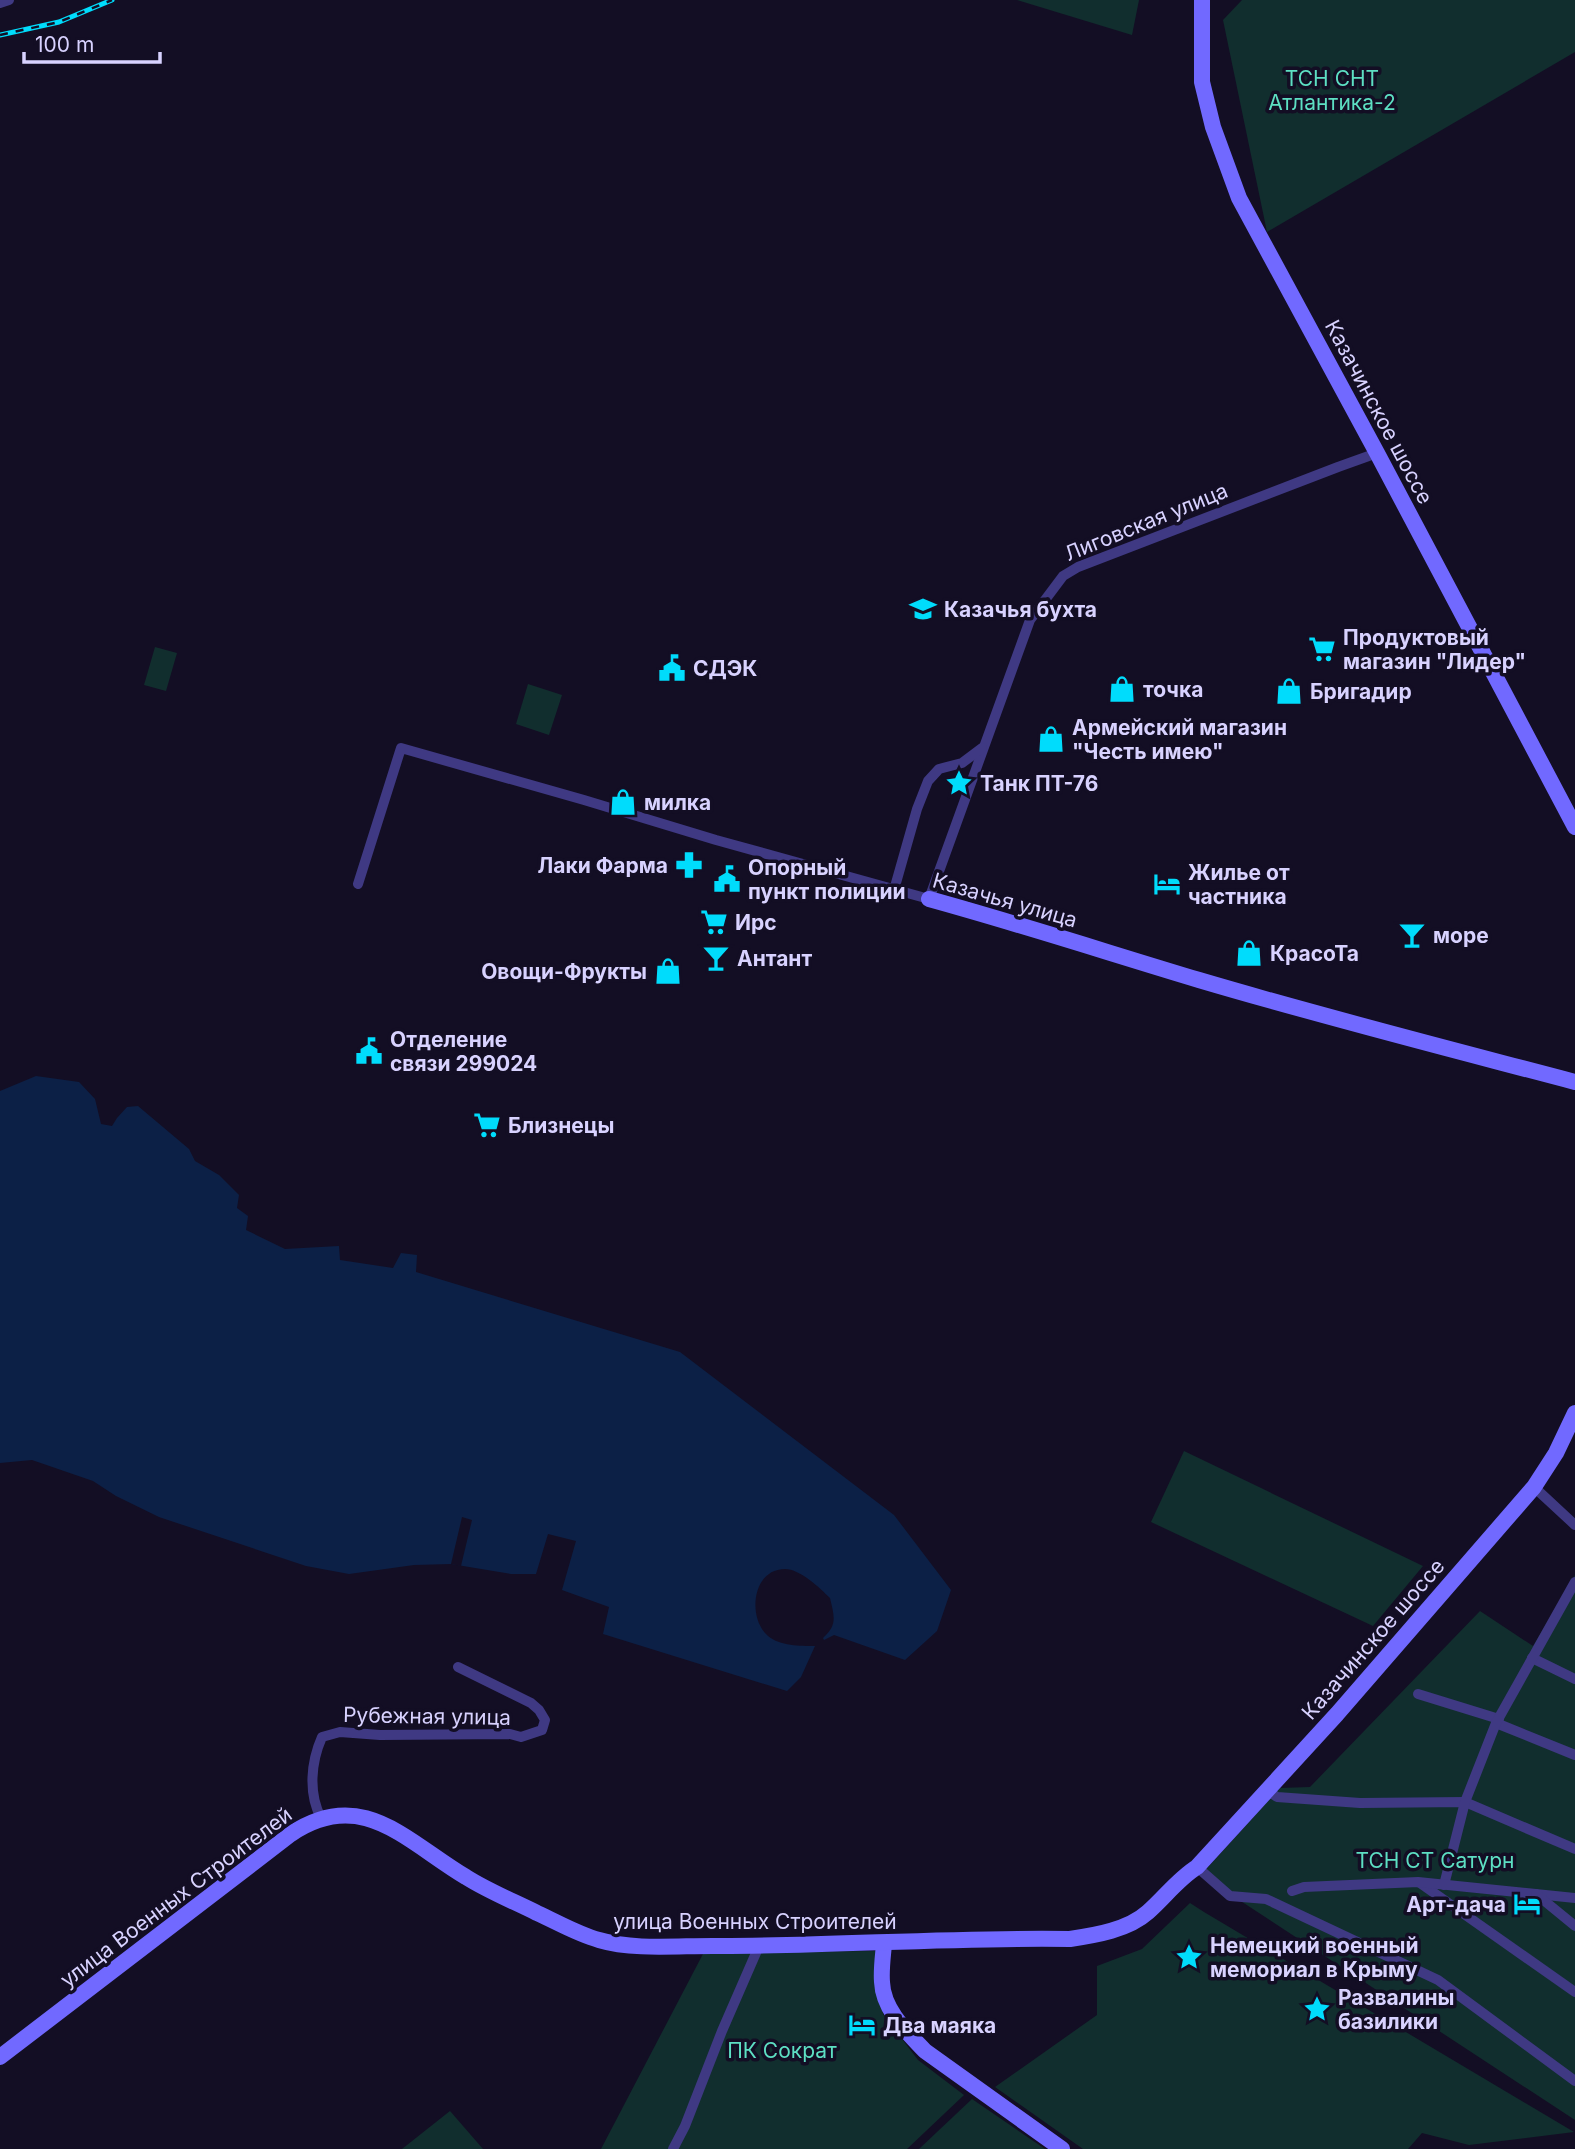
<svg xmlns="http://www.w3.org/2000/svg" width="1575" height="2149" font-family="Inter,sans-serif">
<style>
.green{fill:#112e2e}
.water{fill:#0c2046}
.pier{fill:#130e24}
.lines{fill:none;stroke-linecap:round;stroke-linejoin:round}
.street{stroke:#3f3983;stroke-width:10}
.secondary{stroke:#7169ff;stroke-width:16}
.rail-casing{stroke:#00dcfc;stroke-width:5}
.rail{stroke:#130e24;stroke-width:2.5;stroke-dasharray:8;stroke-linecap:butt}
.labels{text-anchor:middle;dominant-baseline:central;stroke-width:7;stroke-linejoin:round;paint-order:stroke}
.park-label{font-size:21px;fill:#5ddfc3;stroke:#130e24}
.street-label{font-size:21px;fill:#d8d2ff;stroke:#130e24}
.poi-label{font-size:21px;font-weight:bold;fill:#d8d2ff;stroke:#130e24;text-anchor:start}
</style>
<rect width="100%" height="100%" fill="#130e24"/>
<g class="green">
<polygon points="1017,0 1139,0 1132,35"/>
<polygon points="1242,0 1575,0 1575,52 1267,232 1223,20"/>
<polygon points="155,647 177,653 166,691 144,685"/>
<polygon points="528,684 562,695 549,735 516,724"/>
<polygon points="1184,1451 1423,1566 1373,1626 1151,1522"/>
<polygon points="1575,1575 1575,2120 1201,1875 1280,1788 1310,1787 1480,1611 1533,1646"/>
<polygon points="1190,1903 1204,1912 1574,2132 1469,2145 1422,2133 1408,2149 1083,2149 995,2087 1097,2015 1097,1966 1142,1949"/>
<polygon points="878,1951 876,1976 883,2014 918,2060 964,2095 907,2149 601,2149 704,1952"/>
<polygon points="972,2099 1045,2149 919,2149"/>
<polygon points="450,2111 483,2149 402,2149"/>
</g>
<path class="water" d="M36 1076 79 1082 95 1099 101 1124 112 1126 117 1118 127 1107 138 1106 189 1149 195 1161 219 1175 239 1195 237 1208 248 1216 246 1230 285 1249 339 1246 340 1260 393 1268 401 1253 417 1255 416 1272 680 1352 894 1515 951 1590 937 1631 905 1660 834 1635 824 1640 823 1638C838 1625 834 1616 830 1598 820 1588 800 1569 785 1569 752 1569 747 1618 768 1636 780 1646 800 1646 815 1646L801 1677 787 1691 603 1634 609 1607 562 1590 576 1541 548 1534 536 1574H511L451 1564 414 1565 349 1574 306 1566 159 1517 116 1496 93 1481 32 1460 0 1463V1091Z"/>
<polygon class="pier" points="462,1517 472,1520 461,1566 451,1564"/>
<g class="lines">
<g class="street">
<polyline points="0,3 9,0"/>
<polyline points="358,884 401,748 584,800 716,840 929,899 1030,620 1063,576 1078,567 1338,467 1377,453"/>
<polyline points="894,890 917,809 928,781 939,769 962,763 982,748"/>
<polyline points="1534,1487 1575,1525"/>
<polyline points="1532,1658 1575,1679"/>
<polyline points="1418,1694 1499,1719"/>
<polyline points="1496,1723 1575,1755"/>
<polyline points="1267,1790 1277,1797 1360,1803 1465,1802 1575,1849"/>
<path d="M321 1818C308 1793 311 1762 322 1737L340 1732 380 1735 510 1734 521 1737 542 1730 545 1720 539 1710 531 1703 458 1667"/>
<polyline points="1197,1867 1230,1896 1266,1899 1438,1980 1575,2081"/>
<polyline points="1420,1883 1575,1992"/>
<polyline points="1444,1885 1465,1802 1496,1723 1575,1582"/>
<polyline points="1292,1891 1304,1887 1418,1882 1575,1898"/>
<polyline points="1536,1894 1575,1926"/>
<polyline points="673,2149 685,2126 722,2031 759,1946"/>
</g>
<g class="secondary">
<polyline points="1202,0 1202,82 1213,127 1239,198 1377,453 1575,827"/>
<path d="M929 899C1020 924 1109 953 1199 980 1324 1017 1450 1049 1575 1082"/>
<path d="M884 1944C883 1956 881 1969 882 1982 883 2010 907 2032 925 2051L1062 2149"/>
<path d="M0 2057 291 1834C362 1786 407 1842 466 1877 488 1891 513 1901 537 1913 557 1922 577 1934 599 1940 636 1951 683 1945 721 1946 837 1946 953 1937 1070 1939 1096 1935 1128 1930 1148 1912 1165 1897 1178 1879 1197 1867L1337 1714 1534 1487 1556 1453 1575 1413"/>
</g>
<defs>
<polyline id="rail" points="0,35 59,22 112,0"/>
</defs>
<use href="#rail" class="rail-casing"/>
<use href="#rail" class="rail"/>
</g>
<defs>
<symbol id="school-bare" viewBox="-9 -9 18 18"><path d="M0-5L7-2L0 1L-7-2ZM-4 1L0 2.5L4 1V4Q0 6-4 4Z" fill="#00dcfc" stroke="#130e24" stroke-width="2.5" paint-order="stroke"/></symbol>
<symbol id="supermarket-bare" viewBox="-9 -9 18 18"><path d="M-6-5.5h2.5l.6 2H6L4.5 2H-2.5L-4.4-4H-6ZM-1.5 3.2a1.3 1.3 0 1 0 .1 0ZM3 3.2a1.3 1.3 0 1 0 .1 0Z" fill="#00dcfc" stroke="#130e24" stroke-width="2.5" paint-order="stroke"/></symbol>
<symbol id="civic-bare" viewBox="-9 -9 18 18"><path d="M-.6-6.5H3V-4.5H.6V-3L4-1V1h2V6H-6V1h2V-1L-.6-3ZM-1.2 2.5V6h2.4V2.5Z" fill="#00dcfc" stroke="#130e24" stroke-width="2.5" paint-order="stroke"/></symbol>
<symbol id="shop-bare" viewBox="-9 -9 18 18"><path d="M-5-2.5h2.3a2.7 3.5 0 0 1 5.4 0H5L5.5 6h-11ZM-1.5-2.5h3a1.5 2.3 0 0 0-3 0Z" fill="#00dcfc" stroke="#130e24" stroke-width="2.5" paint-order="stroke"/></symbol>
<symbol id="sight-bare" viewBox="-9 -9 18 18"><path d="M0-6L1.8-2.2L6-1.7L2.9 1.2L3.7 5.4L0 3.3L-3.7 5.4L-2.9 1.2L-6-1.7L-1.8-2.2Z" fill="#00dcfc" stroke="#130e24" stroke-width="2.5" paint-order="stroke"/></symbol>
<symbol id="pharmacy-bare" viewBox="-9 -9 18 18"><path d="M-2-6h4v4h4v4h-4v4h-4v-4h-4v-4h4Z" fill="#00dcfc" stroke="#130e24" stroke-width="2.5" paint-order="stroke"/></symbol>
<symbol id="hotel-bare" viewBox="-9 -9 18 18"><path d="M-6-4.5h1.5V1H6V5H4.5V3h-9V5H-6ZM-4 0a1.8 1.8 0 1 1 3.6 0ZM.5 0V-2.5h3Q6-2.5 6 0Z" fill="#00dcfc" stroke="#130e24" stroke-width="2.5" paint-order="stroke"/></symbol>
<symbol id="bar-bare" viewBox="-9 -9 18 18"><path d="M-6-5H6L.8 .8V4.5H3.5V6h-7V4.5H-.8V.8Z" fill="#00dcfc" stroke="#130e24" stroke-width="2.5" paint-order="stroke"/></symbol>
</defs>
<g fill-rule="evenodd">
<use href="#school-bare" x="904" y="590" width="38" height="38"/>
<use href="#supermarket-bare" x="1303" y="630" width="38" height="38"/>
<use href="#civic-bare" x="653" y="649" width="38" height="38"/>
<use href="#shop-bare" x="1103" y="670" width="38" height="38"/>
<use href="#shop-bare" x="1270" y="672" width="38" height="38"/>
<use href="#shop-bare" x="1032" y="720" width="38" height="38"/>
<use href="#sight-bare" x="940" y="764" width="38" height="38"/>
<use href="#shop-bare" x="604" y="783" width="38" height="38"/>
<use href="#pharmacy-bare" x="670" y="846" width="38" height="38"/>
<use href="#civic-bare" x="708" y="860" width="38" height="38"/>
<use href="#hotel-bare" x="1148" y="865" width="38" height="38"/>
<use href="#supermarket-bare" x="695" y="903" width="38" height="38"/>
<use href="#bar-bare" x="1393" y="916" width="38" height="38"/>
<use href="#shop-bare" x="1230" y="934" width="38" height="38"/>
<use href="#bar-bare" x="697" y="939" width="38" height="38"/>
<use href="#shop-bare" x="649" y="952" width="38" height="38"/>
<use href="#civic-bare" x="350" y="1032" width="38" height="38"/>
<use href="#supermarket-bare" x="468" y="1106" width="38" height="38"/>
<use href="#hotel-bare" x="1508" y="1885" width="38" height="38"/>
<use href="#sight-bare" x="1170" y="1938" width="38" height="38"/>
<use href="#sight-bare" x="1298" y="1990" width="38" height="38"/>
<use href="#hotel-bare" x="843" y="2006" width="38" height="38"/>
</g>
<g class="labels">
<g class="park-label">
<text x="1332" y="78">ТСН СНТ<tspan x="1332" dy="24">Атлантика-2</tspan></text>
<text x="1435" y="1860">ТСН СТ Сатурн</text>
<text x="782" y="2050">ПК Сократ</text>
</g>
<g class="street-label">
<text transform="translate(1379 412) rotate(62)">Казачинское шоссе</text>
<text transform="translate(1146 522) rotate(-22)">Лиговская улица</text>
<text transform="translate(1005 900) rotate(16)">Казачья улица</text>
<text transform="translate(1373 1639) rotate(-49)">Казачинское шоссе</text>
<text transform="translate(427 1716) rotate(1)">Рубежная улица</text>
<text transform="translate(176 1897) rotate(-37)">улица Военных Строителей</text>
<text x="755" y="1921">улица Военных Строителей</text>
</g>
<g class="poi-label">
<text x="944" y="609">Казачья бухта</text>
<text x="1343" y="637">Продуктовый<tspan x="1343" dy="24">магазин "Лидер"</tspan></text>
<text x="693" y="668">СДЭК</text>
<text x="1143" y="689">точка</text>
<text x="1310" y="691">Бригадир</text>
<text x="1072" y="727">Армейский магазин<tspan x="1072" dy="24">"Честь имею"</tspan></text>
<text x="980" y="783">Танк ПТ-76</text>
<text x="644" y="802">милка</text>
<text x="668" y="865" text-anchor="end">Лаки Фарма</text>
<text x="748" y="867">Опорный<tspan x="748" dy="24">пункт полиции</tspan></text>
<text x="1188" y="872">Жилье от<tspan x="1188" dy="24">частника</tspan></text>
<text x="735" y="922">Ирс</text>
<text x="1433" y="935">море</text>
<text x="1270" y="953">КрасоТа</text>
<text x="737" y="958">Антант</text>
<text x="647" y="971" text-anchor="end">Овощи-Фрукты</text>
<text x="390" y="1039">Отделение<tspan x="390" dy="24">связи 299024</tspan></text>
<text x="508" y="1125">Близнецы</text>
<text x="1506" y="1904" text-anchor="end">Арт-дача</text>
<text x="1210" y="1945">Немецкий военный<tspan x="1210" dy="24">мемориал в Крыму</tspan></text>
<text x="1338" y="1997">Развалины<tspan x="1338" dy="24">базилики</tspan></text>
<text x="883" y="2025">Два маяка</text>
</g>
</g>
<path d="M24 52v10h136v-10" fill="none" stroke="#d8d2ff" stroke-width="3.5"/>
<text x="35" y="52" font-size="21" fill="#d8d2ff" stroke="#130e24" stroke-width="5" paint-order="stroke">100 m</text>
</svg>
